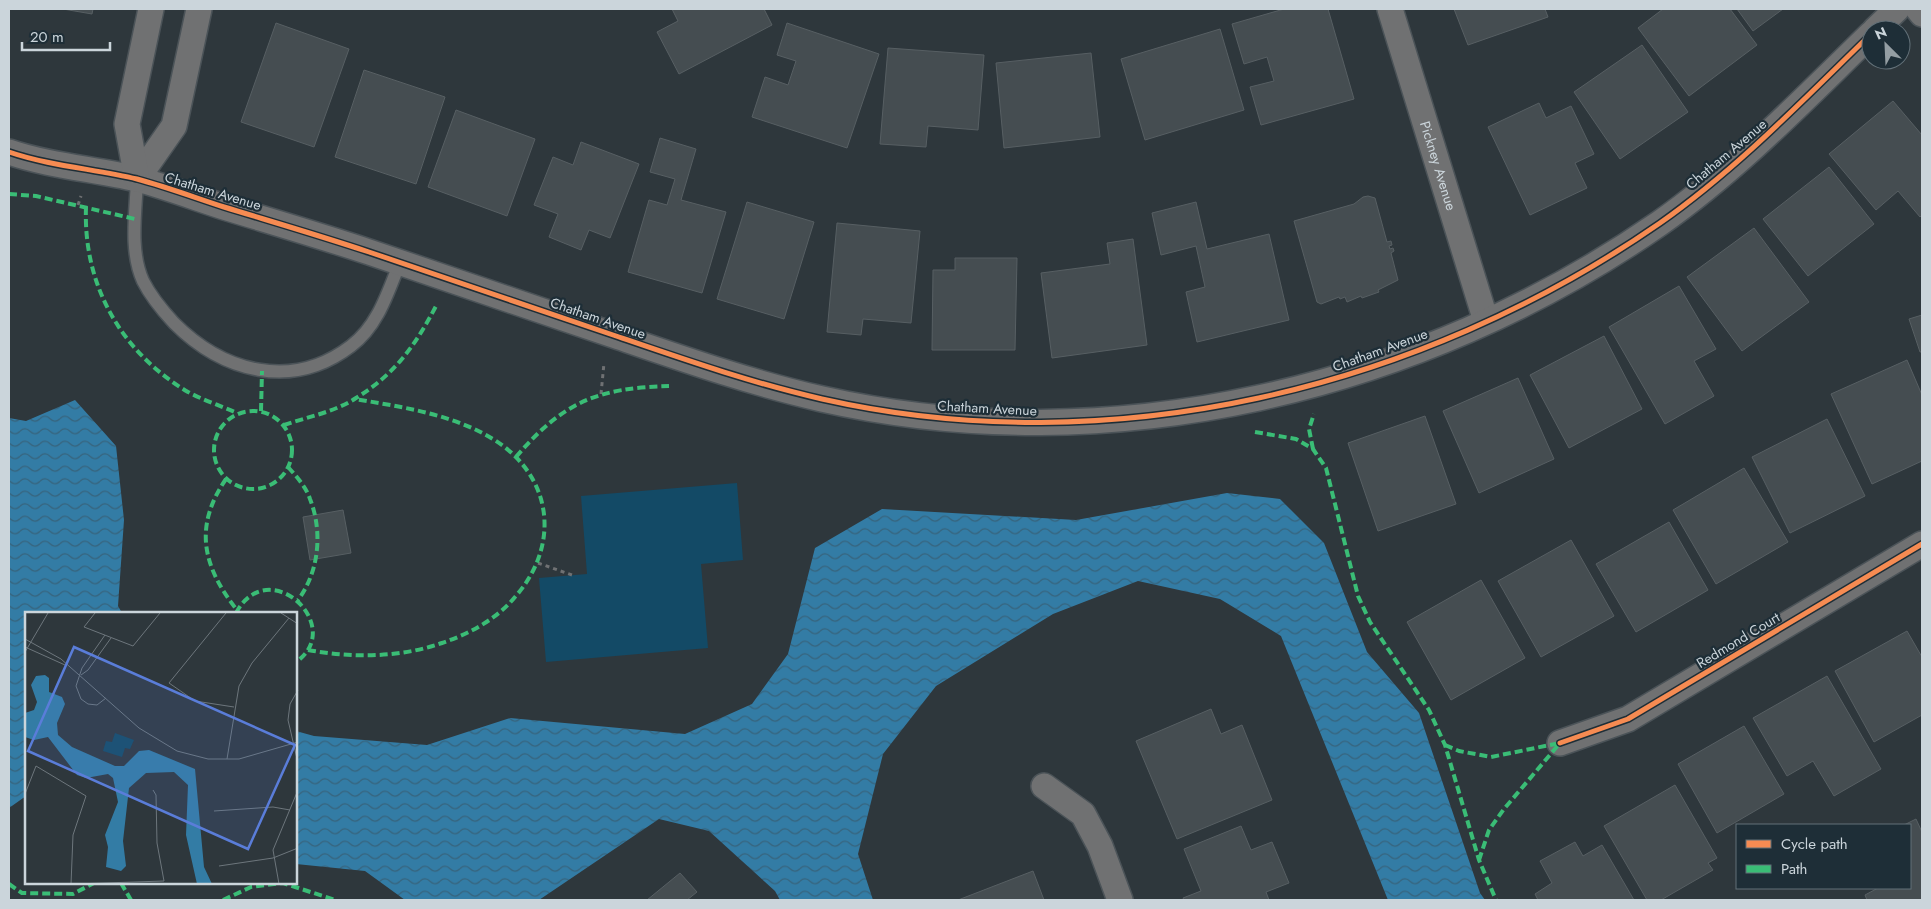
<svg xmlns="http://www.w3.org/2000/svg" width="1931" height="909" font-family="Jost,sans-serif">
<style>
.garden{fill:#134a66}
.water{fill:url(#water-waves)}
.building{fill:#454d51;stroke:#575f63}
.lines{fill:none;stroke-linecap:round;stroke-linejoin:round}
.service-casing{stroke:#4b5358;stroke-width:15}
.minor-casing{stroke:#4b5358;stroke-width:28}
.path{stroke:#6f7173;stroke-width:3;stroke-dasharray:4 4;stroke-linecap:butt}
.service{stroke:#707172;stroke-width:12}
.minor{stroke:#707172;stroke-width:25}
.quiet{stroke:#3abd76;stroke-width:4;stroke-dasharray:8 4;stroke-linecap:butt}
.cycleway-casing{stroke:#1e2e37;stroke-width:8}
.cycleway{stroke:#f68b52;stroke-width:5}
.labels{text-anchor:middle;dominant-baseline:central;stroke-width:4.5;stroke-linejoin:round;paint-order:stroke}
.street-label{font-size:14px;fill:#cbd5db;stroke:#1e2e37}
.inset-road{fill:none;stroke:#6d767c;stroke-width:1}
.view{fill:#5a7dd9;fill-opacity:0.15;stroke:#5a7dd9;stroke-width:2.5}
.inset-edge{fill:none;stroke:#cbd5db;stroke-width:2.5}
</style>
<defs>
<pattern id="water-waves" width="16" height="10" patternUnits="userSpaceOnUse" patternTransform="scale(1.25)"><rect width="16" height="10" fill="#337ca5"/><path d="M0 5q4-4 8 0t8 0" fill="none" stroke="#37647d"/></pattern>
</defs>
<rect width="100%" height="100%" fill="#2e373c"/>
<polygon class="garden" points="737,483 743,560 701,564 708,648 546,662 539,578 587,574 581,496"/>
<g class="water">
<polygon points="75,400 116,446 124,520 118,606 122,613 26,613 26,796 9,808 9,418 26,421"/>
<polygon points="1227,493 1280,499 1324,543 1367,652 1419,713 1480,893 1485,900 1388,900 1281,636 1220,599 1138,581 1053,614 936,686 883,754 858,854 873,900 780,900 775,891 709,831 659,819 539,900 405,900 365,871 296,864 296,731 314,736 427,745 510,718 685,734 752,704 788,654 815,548 882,509 1076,520"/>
</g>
<g class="building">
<polygon points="63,9 93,9 92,14"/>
<polygon points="672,9 764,9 772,25 679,74 657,32 678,21"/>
<polygon points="1284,9 1328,9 1354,99 1261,125 1250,87 1274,81 1267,57 1244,64 1232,24"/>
<polygon points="1454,9 1545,9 1548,17 1468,45"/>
<polygon points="1663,9 1730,9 1757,45 1689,96 1638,28"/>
<polygon points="1737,9 1783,9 1753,31"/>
<polygon points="276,23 349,49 314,147 241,122"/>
<polygon points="787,23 879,54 847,148 752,117 765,77 788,85 796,61 777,55"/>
<polygon points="1220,29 1244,110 1145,140 1121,59"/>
<polygon points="1642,45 1688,112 1620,159 1574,92"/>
<polygon points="888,48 984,55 978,130 928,126 926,147 880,144"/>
<polygon points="1091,53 1100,137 1004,148 996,63"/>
<polygon points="364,70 445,97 416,184 335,157"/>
<polygon points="1893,101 1922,135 1922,215 1920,217 1898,191 1876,210 1829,154"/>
<polygon points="1539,103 1546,118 1571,106 1594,154 1575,163 1587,188 1530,215 1488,127"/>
<polygon points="456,110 535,139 507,216 428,187"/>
<polygon points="660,138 696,149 681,200 726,212 702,293 628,272 649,200 667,205 675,179 650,172"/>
<polygon points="581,142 639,164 610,238 589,230 581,250 549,237 558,214 534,205 553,157 573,165"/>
<polygon points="1829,167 1874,224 1808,276 1763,219"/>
<polygon points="1368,196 1375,198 1387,242 1391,241 1392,245 1389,246 1390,249 1393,248 1394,251 1391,253 1398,280 1378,290 1379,292 1362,298 1361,296 1347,302 1345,297 1340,299 1339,297 1321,304 1317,302 1294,221 1354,204 1363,197"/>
<polygon points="747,202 814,222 784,319 717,299"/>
<polygon points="1196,202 1207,249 1269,234 1289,320 1197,342 1186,292 1205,287 1196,246 1161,255 1152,213"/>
<polygon points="837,223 920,231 911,323 863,319 861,335 827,332"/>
<polygon points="1754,228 1809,302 1742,351 1687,277"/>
<polygon points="1133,239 1147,345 1052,358 1041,273 1110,264 1107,243"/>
<polygon points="955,258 1017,258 1015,350 932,350 933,270 955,270"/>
<polygon points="1679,286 1716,349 1694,361 1714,396 1665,424 1609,327"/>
<polygon points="1922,315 1922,352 1920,352 1909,319"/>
<polygon points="1604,336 1642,409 1569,448 1530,375"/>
<polygon points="1907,360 1922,395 1922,461 1872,484 1831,394"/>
<polygon points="1518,378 1554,459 1479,493 1443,411"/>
<polygon points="1425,416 1456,504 1378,531 1348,443"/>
<polygon points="1827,419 1865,496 1790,533 1752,457"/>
<polygon points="1744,468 1788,542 1716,584 1673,510"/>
<polygon points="343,510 351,553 310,560 303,517"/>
<polygon points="1669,522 1708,590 1636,632 1596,564"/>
<polygon points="1571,540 1614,616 1541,657 1498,581"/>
<polygon points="1481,580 1525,658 1451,700 1407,622"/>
<polygon points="1907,631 1922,657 1922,715 1874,742 1835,671"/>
<polygon points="1827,676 1881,769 1834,796 1813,761 1787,776 1753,718"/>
<polygon points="1211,709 1221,734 1242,725 1272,800 1177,839 1136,741"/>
<polygon points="1744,726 1784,794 1717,833 1678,764"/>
<polygon points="1675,785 1717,858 1708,863 1713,870 1661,900 1647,900 1604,826"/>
<polygon points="1916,819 1922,832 1922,900 1867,900 1865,895 1878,888 1910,888 1910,825 1904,825"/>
<polygon points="1241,826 1251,850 1272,842 1289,883 1266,892 1269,900 1184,900 1183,898 1201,891 1184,849"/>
<polygon points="1575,842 1583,856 1602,845 1634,900 1538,900 1535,894 1552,883 1540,861"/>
<polygon points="1033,871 1044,900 958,900"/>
<polygon points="680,873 697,892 687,900 647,900"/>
</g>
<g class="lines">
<defs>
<path id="service" d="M137 179C136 211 129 250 143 281 151 297 162 310 174 323 223 372 292 391 351 346 378 326 388 292 400 262"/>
<g id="minor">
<path id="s1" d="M1390 9 1486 321"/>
<polyline points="1918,9 1922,14"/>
<polyline points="1875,30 1897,9"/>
<path d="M9 152C50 166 95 169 137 179 167 187 196 198 224 207 273 222 321 236 369 252 453 280 536 309 619 337 686 360 752 383 822 399 1110 464 1419 390 1660 223 1738 168 1803 100 1871 34"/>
<polyline points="137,179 174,126 199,9"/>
<polyline points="137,179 127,124 151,9"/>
<polyline points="1560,743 1628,719 1922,544"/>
<polyline points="1044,786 1083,814 1100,846 1120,900"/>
</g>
</defs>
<use href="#service" class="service-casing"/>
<use href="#minor" class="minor-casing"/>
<g class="path">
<polyline points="78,205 81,196"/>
<polyline points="601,394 604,363"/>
<polyline points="538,563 572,575"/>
</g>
<use href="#service" class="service"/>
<use href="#minor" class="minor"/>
<g class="quiet">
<polyline points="9,194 36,196 135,219"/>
<path d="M86 207C83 285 121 352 188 392 203 400 221 406 237 413"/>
<circle cx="253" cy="450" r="39"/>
<polyline points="261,411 262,371"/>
<path d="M284 425C307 417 335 412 356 398 395 374 415 346 436 306"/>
<polyline points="1255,432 1296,439 1313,449 1326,468 1358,596 1370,622 1429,710 1445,745 1479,860 1496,900"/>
<polyline points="1313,449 1309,429 1314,414"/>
<path d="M516 457C563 402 597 388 669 386"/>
<path d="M288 467C297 477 306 487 310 499 323 532 319 572 298 600"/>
<path d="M226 479C193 527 203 567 237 610"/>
<path d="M236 613C269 552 347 627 296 662"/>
<path d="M308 650C352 658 399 658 442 643 469 634 497 619 515 597 561 545 553 476 493 439 452 414 402 407 355 399"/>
<polyline points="1445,745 1459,751 1491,757 1560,743"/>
<polyline points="1479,860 1489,830 1504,809 1560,743"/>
<polyline points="121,883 131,900"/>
<polyline points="9,884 22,893 73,894 94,883"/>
<polyline points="223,900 251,887 283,883 335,900"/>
</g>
<defs>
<g id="cycleway">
<path d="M9 152C50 166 95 169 137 179 167 187 196 198 224 207 273 222 321 236 369 252 453 280 536 309 619 337 686 360 752 383 822 399 1110 464 1419 390 1660 223 1738 168 1803 100 1871 34"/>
<polyline points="1560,743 1628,719 1922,544"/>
</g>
</defs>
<use href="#cycleway" class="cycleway-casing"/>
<use href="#cycleway" class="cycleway"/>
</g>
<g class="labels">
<g class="street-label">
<text transform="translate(1726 154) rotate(-40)">Chatham Avenue</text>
<text stroke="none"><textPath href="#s1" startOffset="164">Pickney Avenue</textPath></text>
<text transform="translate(213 191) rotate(17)">Chatham Avenue</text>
<text transform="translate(598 318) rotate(19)">Chatham Avenue</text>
<text transform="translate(1380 350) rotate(-20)">Chatham Avenue</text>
<text transform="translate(987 408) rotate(3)">Chatham Avenue</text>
<text transform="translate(1738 640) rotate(-31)">Redmond Court</text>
</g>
</g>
<g transform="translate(25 612)">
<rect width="272" height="272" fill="#2e373c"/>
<path d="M90 121 109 128 105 137 100 136 97 145 78 139 81 129 87 130Z" fill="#134a66"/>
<path d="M20 63 24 66V80L37 85 40 92 32 111 33 123 47 135 90 154H99L114 139 124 138 170 157 179 255 187 272H172L161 223 163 173 149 160 121 161 104 176 98 229 101 254 96 259 81 255 83 235 80 223 93 190 88 166 83 162 61 166 52 163 23 125 9 128 0 125V101L9 98 12 90 6 73 11 64Z" fill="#337ca5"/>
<path class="inset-road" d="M70 1 59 15 108 34 135 1M201 1 144 71 170 89 209 95M256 1 273 12M80 23 57 56 51 74 56 87 63 92 72 93 81 86M0 27 36 47 114 116 152 139 183 147H214L273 130M0 35 40 53M0 40 23 1M56 63 63 58 86 26M273 78 265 92 263 108 273 151M202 147 214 74 227 51 264 6M0 182 11 154 61 184 48 223 46 272M189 199 248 195 265 198M194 254 248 246 273 236M49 272 139 269 132 231 131 183 128 178M254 272 248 238 273 178"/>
<path class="view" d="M49 35 270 133 223 237 3 139Z"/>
<rect width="272" height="272" class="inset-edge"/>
</g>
<rect width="1931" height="909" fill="none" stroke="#cbd5db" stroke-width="20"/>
<rect x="1736" y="824" width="175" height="65" fill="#1e2e37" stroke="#637179"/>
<rect x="1746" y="840" width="25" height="8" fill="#f68b52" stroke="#637179"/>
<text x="1781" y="849" font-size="15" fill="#cbd5db">Cycle path</text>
<rect x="1746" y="865" width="25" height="8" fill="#3abd76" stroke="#637179"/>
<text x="1781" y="874" font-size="15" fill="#cbd5db">Path</text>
<g transform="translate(1886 45) rotate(336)"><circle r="24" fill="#1e2e37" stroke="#637179"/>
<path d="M0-4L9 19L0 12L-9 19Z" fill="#949ea3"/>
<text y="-8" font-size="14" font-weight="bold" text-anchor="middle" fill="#cbd5db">N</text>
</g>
<path d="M22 42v8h88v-8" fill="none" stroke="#cbd5db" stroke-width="2.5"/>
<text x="30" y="42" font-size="15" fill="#cbd5db" stroke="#1e2e37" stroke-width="4" paint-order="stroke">20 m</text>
</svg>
